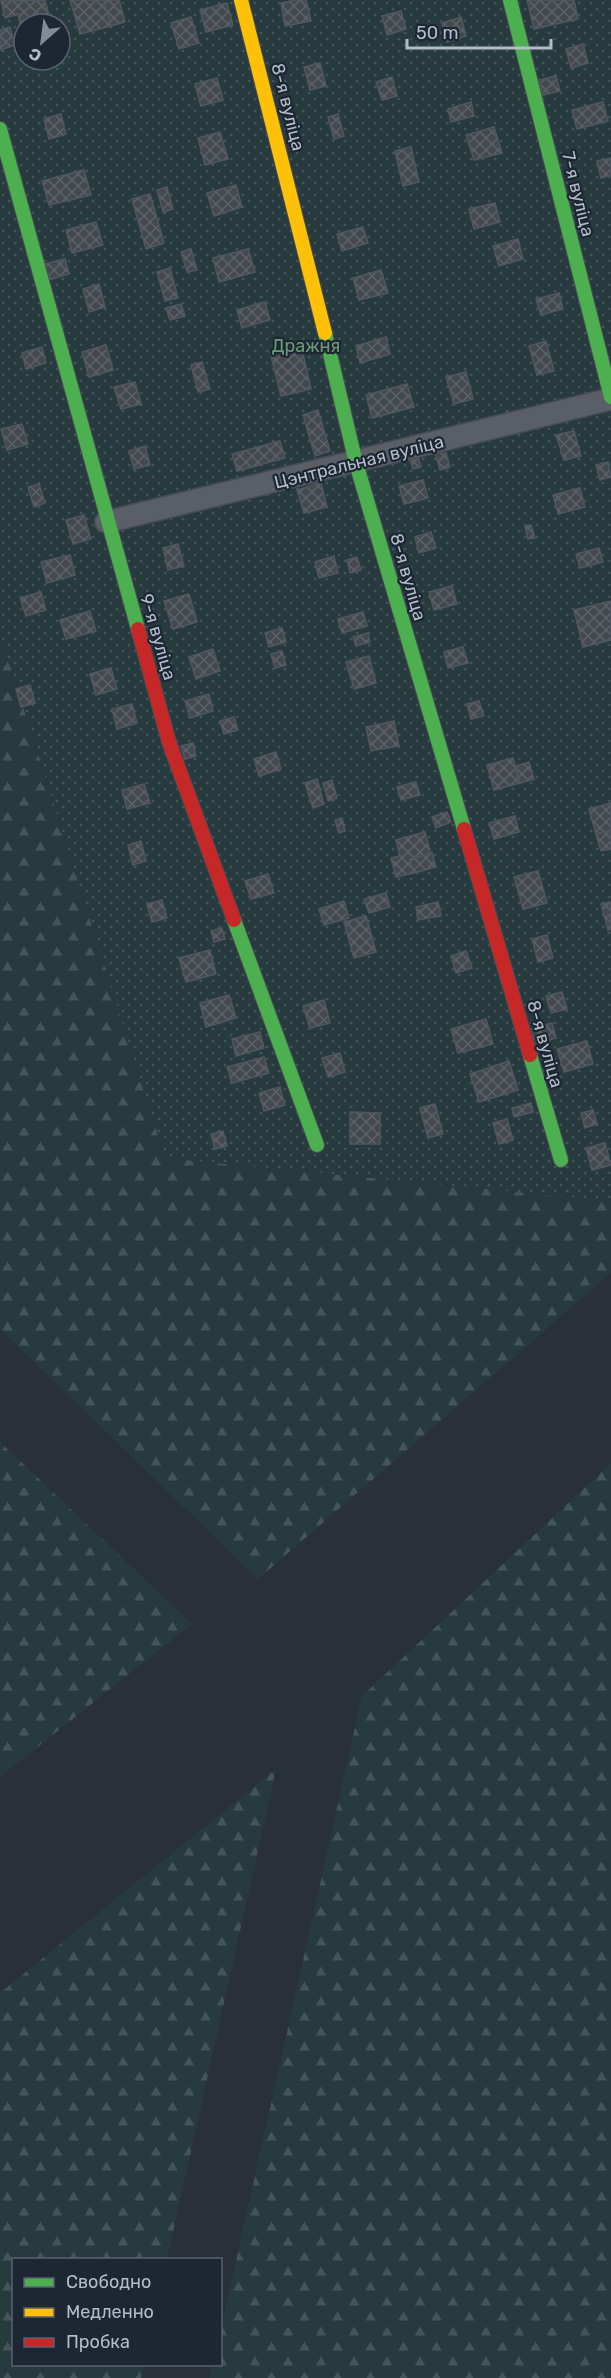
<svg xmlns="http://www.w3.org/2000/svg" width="611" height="2378" font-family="Rubik,sans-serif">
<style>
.forest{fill:url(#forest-firs)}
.garden{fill:url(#garden-dots);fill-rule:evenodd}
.building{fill:url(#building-cross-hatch);stroke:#52575f;stroke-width:1.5}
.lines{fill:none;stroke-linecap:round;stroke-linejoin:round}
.street-casing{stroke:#484c53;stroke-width:24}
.fast-casing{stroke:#484c53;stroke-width:16}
.slow-casing{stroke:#484c53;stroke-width:16}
.jam-casing{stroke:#484c53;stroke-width:16}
.street{stroke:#5a5e66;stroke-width:21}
.fast{stroke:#4caf50;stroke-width:14}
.slow{stroke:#ffc107;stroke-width:14}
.jam{stroke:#c62828;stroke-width:14}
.labels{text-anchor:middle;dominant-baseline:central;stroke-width:4.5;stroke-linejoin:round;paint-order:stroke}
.street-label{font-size:18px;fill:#b4bcc9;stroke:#1d2633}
.park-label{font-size:18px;fill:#6b9a76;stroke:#1d2633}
</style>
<defs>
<pattern id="forest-firs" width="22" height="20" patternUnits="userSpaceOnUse" patternTransform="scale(1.5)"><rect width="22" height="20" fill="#273a3e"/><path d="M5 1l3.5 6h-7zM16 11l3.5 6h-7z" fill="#445559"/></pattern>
<pattern id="garden-dots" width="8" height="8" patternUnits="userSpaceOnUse" patternTransform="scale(1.5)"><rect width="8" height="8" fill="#273a3e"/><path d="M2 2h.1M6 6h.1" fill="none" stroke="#445559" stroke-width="1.8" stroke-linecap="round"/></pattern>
<pattern id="building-cross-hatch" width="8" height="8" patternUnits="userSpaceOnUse" patternTransform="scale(1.5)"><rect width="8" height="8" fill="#444950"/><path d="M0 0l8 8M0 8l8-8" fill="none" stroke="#5d6168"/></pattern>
</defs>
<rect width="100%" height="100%" fill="#2a3038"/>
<g class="forest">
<polygon points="0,633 165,1158 611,1201 611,1273 258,1579 0,1329"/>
<polygon points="0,1442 192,1624 0,1777"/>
<polygon points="611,1463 611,2378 209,2378 212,2365 220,2364 221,2329 362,1696"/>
<polygon points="276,1769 167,2259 14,2260 14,2364 144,2365 141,2378 0,2378 0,1993"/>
</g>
<path class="garden" d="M0 0H611V1201L165 1158 0 633ZM24 24H60V60H24Z"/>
<g class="building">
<polygon points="45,0 49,15 20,23 18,14 5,18 1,1"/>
<polygon points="70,0 104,0 111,26 80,34"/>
<polygon points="104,0 119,0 125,22 111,26"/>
<polygon points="295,0 306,0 311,21 285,26 281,3"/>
<polygon points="527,0 574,0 578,19 534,29"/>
<polygon points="227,3 233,25 206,32 200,10"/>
<polygon points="401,11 406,29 387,35 382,16"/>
<polygon points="191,17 199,43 179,49 171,23"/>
<polygon points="461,17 466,36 447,42 442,23"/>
<polygon points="10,27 15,45 0,50 0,30"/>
<polygon points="583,44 588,63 571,68 566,49"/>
<polygon points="320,63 326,86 310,90 304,67"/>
<polygon points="556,76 560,91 543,95 539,80"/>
<polygon points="392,77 397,96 382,100 376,82"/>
<polygon points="217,78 223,100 201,106 195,84"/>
<polygon points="471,102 474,116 451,122 448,109"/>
<polygon points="603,102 608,121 577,129 572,110"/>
<polygon points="61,114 66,134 49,139 44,119"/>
<polygon points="338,114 344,136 334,139 328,117"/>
<polygon points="494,127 502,153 474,160 466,135"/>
<polygon points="220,132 228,159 205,165 198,138"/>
<polygon points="411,147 419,182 403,186 395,151"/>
<polygon points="611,158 611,175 601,178 597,161"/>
<polygon points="84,170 91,195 49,205 42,181"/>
<polygon points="236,185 242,207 214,216 207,193"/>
<polygon points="167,187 173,209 163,212 157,190"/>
<polygon points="150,194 164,243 146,249 132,199"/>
<polygon points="495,203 500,222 474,229 469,209"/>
<polygon points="96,222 103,245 72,253 66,230"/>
<polygon points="363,227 368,243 342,251 337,234"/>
<polygon points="518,239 523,259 499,266 493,246"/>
<polygon points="191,249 197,270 187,272 181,252"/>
<polygon points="248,249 255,272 219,282 213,258"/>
<polygon points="65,259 69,274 48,280 44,264"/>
<polygon points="170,268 178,298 165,301 157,272"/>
<polygon points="381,270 388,293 359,300 353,278"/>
<polygon points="99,284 105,307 89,312 83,289"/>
<polygon points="559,293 563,309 541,315 536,299"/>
<polygon points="265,302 270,320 242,328 237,310"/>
<polygon points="181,304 185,316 170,320 166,308"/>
<polygon points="386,337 390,354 360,363 356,346"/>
<polygon points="546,341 554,371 537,375 529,346"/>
<polygon points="106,345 113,370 89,377 82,352"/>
<polygon points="301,345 311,389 281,396 270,352"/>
<polygon points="42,347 46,363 26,369 22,353"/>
<polygon points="202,362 210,389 198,392 191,365"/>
<polygon points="466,372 473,399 454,404 446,377"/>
<polygon points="135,382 141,404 121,409 114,387"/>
<polygon points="407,384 414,407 372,418 366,395"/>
<polygon points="318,410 330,451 315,456 303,415"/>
<polygon points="22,424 28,444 7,450 1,429"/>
<polygon points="574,431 581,456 564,460 556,435"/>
<polygon points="280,441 285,458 237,471 232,454"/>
<polygon points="145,446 150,465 134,469 129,451"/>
<polygon points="444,446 450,467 440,470 434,449"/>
<polygon points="417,453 421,467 413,469 409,456"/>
<polygon points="608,462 611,477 600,480 596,465"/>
<polygon points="423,480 428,498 404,504 399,486"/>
<polygon points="321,483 327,507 304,513 297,490"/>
<polygon points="39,484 45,503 34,507 28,487"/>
<polygon points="580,488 585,507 558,514 553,495"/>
<polygon points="84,515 91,539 73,544 66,520"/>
<polygon points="531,525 535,538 528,539 525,526"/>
<polygon points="431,532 436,548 419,553 415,537"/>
<polygon points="178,544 184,566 168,570 163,548"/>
<polygon points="599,548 603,562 580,568 576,554"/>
<polygon points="70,555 75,575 47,583 41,562"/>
<polygon points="334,556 338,573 319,578 315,562"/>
<polygon points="357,557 361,570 350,573 347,560"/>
<polygon points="452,586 457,604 434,610 429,592"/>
<polygon points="41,592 46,610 26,616 20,598"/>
<polygon points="189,594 197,622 173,629 164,601"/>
<polygon points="611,601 611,640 583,647 574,610"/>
<polygon points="90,611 96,631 66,639 60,620"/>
<polygon points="363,612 367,626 342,633 338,619"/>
<polygon points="282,628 286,642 269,647 265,633"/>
<polygon points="368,633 370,642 356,646 353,637"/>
<polygon points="463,647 468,663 448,668 444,652"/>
<polygon points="213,649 220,671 196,679 189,657"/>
<polygon points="282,651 286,665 275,668 271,654"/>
<polygon points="369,656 376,683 354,689 346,662"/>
<polygon points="111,668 117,689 96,695 90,674"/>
<polygon points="30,685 35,703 21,707 16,689"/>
<polygon points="209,694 213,711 190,718 185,701"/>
<polygon points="479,701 484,716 471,719 467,704"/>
<polygon points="132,704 137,723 117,729 112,709"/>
<polygon points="234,717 238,730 224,734 220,721"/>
<polygon points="394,721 399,746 371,751 366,727"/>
<polygon points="193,743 196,756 185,759 181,746"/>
<polygon points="276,752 281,769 259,776 254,759"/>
<polygon points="513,758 520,783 494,790 487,765"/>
<polygon points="529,762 534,779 520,783 516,766"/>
<polygon points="317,779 324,804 313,808 305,783"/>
<polygon points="332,780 337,798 328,801 323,783"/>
<polygon points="416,782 420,795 401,800 397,787"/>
<polygon points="144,784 150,803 127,809 122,790"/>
<polygon points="611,803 611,830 596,834 589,809"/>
<polygon points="447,812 451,822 436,828 432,817"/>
<polygon points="515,816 519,832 494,839 489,823"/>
<polygon points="342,818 345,831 339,833 335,820"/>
<polygon points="610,831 611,849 601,851 596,834"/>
<polygon points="425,832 431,854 410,859 414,873 396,877 391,858 400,856 396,840"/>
<polygon points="141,841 146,861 133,865 128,845"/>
<polygon points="432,853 436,867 414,873 410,859"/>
<polygon points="538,871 547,903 523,909 514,877"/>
<polygon points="268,874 274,893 251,899 245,881"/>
<polygon points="386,893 390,907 369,913 364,899"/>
<polygon points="162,900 167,918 152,922 147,904"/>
<polygon points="344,901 349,918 324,925 319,909"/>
<polygon points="438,902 441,916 418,920 416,907"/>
<polygon points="610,902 611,929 608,930 601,904"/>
<polygon points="366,916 376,952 354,958 344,922"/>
<polygon points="222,928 225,939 214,942 211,931"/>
<polygon points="547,935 553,958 538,962 532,939"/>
<polygon points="210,950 216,974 186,982 179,958"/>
<polygon points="466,951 472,968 456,973 451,956"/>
<polygon points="562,992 567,1009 551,1013 546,996"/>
<polygon points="229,995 236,1018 206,1027 200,1003"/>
<polygon points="324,1000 330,1023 310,1028 303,1006"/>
<polygon points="486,1019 493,1044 458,1053 451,1029"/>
<polygon points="552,1023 556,1038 534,1044 530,1029"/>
<polygon points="260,1032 264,1048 236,1056 232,1039"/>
<polygon points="587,1041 593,1064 564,1072 557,1049"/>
<polygon points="340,1053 345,1072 328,1077 322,1058"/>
<polygon points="264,1057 269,1073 232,1083 227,1067"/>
<polygon points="509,1061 518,1090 479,1102 470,1074"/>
<polygon points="280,1087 285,1105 264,1111 259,1093"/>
<polygon points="531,1103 533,1112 514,1117 512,1108"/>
<polygon points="435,1104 443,1134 428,1138 420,1108"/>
<polygon points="593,1110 597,1124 585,1128 581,1113"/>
<polygon points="350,1112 380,1113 380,1144 350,1144"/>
<polygon points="507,1119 513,1140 499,1144 493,1123"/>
<polygon points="223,1131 227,1146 215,1149 211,1134"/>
<polygon points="605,1143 611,1165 592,1170 586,1148"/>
</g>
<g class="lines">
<defs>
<polyline id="street" points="106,522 611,399"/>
<g id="fast">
<polyline points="510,0 611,397"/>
<polyline points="0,129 138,629"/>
<polyline points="325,333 356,463 464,829"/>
<polyline points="234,920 317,1145"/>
<polyline points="530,1055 561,1160"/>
</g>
<polyline id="slow" points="241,0 325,333"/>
<g id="jam">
<polyline points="138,629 169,742 234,920"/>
<polyline points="464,829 530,1055"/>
</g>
</defs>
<use href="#street" class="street-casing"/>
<use href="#fast" class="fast-casing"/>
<use href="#slow" class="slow-casing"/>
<use href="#jam" class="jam-casing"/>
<use href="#street" class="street"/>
<use href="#fast" class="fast"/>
<use href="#slow" class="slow"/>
<use href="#jam" class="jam"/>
</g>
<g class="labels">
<g class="street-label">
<text transform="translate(288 107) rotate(76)">8-я вуліца</text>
<text transform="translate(578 194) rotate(76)">7-я вуліца</text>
<text transform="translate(359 462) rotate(-14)">Цэнтральная вуліца</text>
<text transform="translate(408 577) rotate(74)">8-я вуліца</text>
<text transform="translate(158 637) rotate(74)">9-я вуліца</text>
<text transform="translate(545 1044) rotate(74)">8-я вуліца</text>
</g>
<g class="park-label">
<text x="306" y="346">Дражня</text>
</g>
</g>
<rect x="12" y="2258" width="210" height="108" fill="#1d2633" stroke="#59626f" stroke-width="1.5"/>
<rect x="24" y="2278" width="30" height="9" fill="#4caf50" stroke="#59626f" stroke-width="1.5"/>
<text x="66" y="2288" font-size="18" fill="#b4bcc9">Свободно</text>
<rect x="24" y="2308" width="30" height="9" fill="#ffc107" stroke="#59626f" stroke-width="1.5"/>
<text x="66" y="2318" font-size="18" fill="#b4bcc9">Медленно</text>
<rect x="24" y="2338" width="30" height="9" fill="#c62828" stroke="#59626f" stroke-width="1.5"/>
<text x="66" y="2348" font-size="18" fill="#b4bcc9">Пробка</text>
<g transform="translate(42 42) rotate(208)"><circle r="28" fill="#1d2633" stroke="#59626f" stroke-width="1.5"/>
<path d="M0-4.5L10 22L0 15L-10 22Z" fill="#848b96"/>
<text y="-9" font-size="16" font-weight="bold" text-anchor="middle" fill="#b4bcc9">С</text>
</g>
<path d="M407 39v9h144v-9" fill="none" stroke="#b4bcc9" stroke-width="3"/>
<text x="416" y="39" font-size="18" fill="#b4bcc9" stroke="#1d2633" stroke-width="4.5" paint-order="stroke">50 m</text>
</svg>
